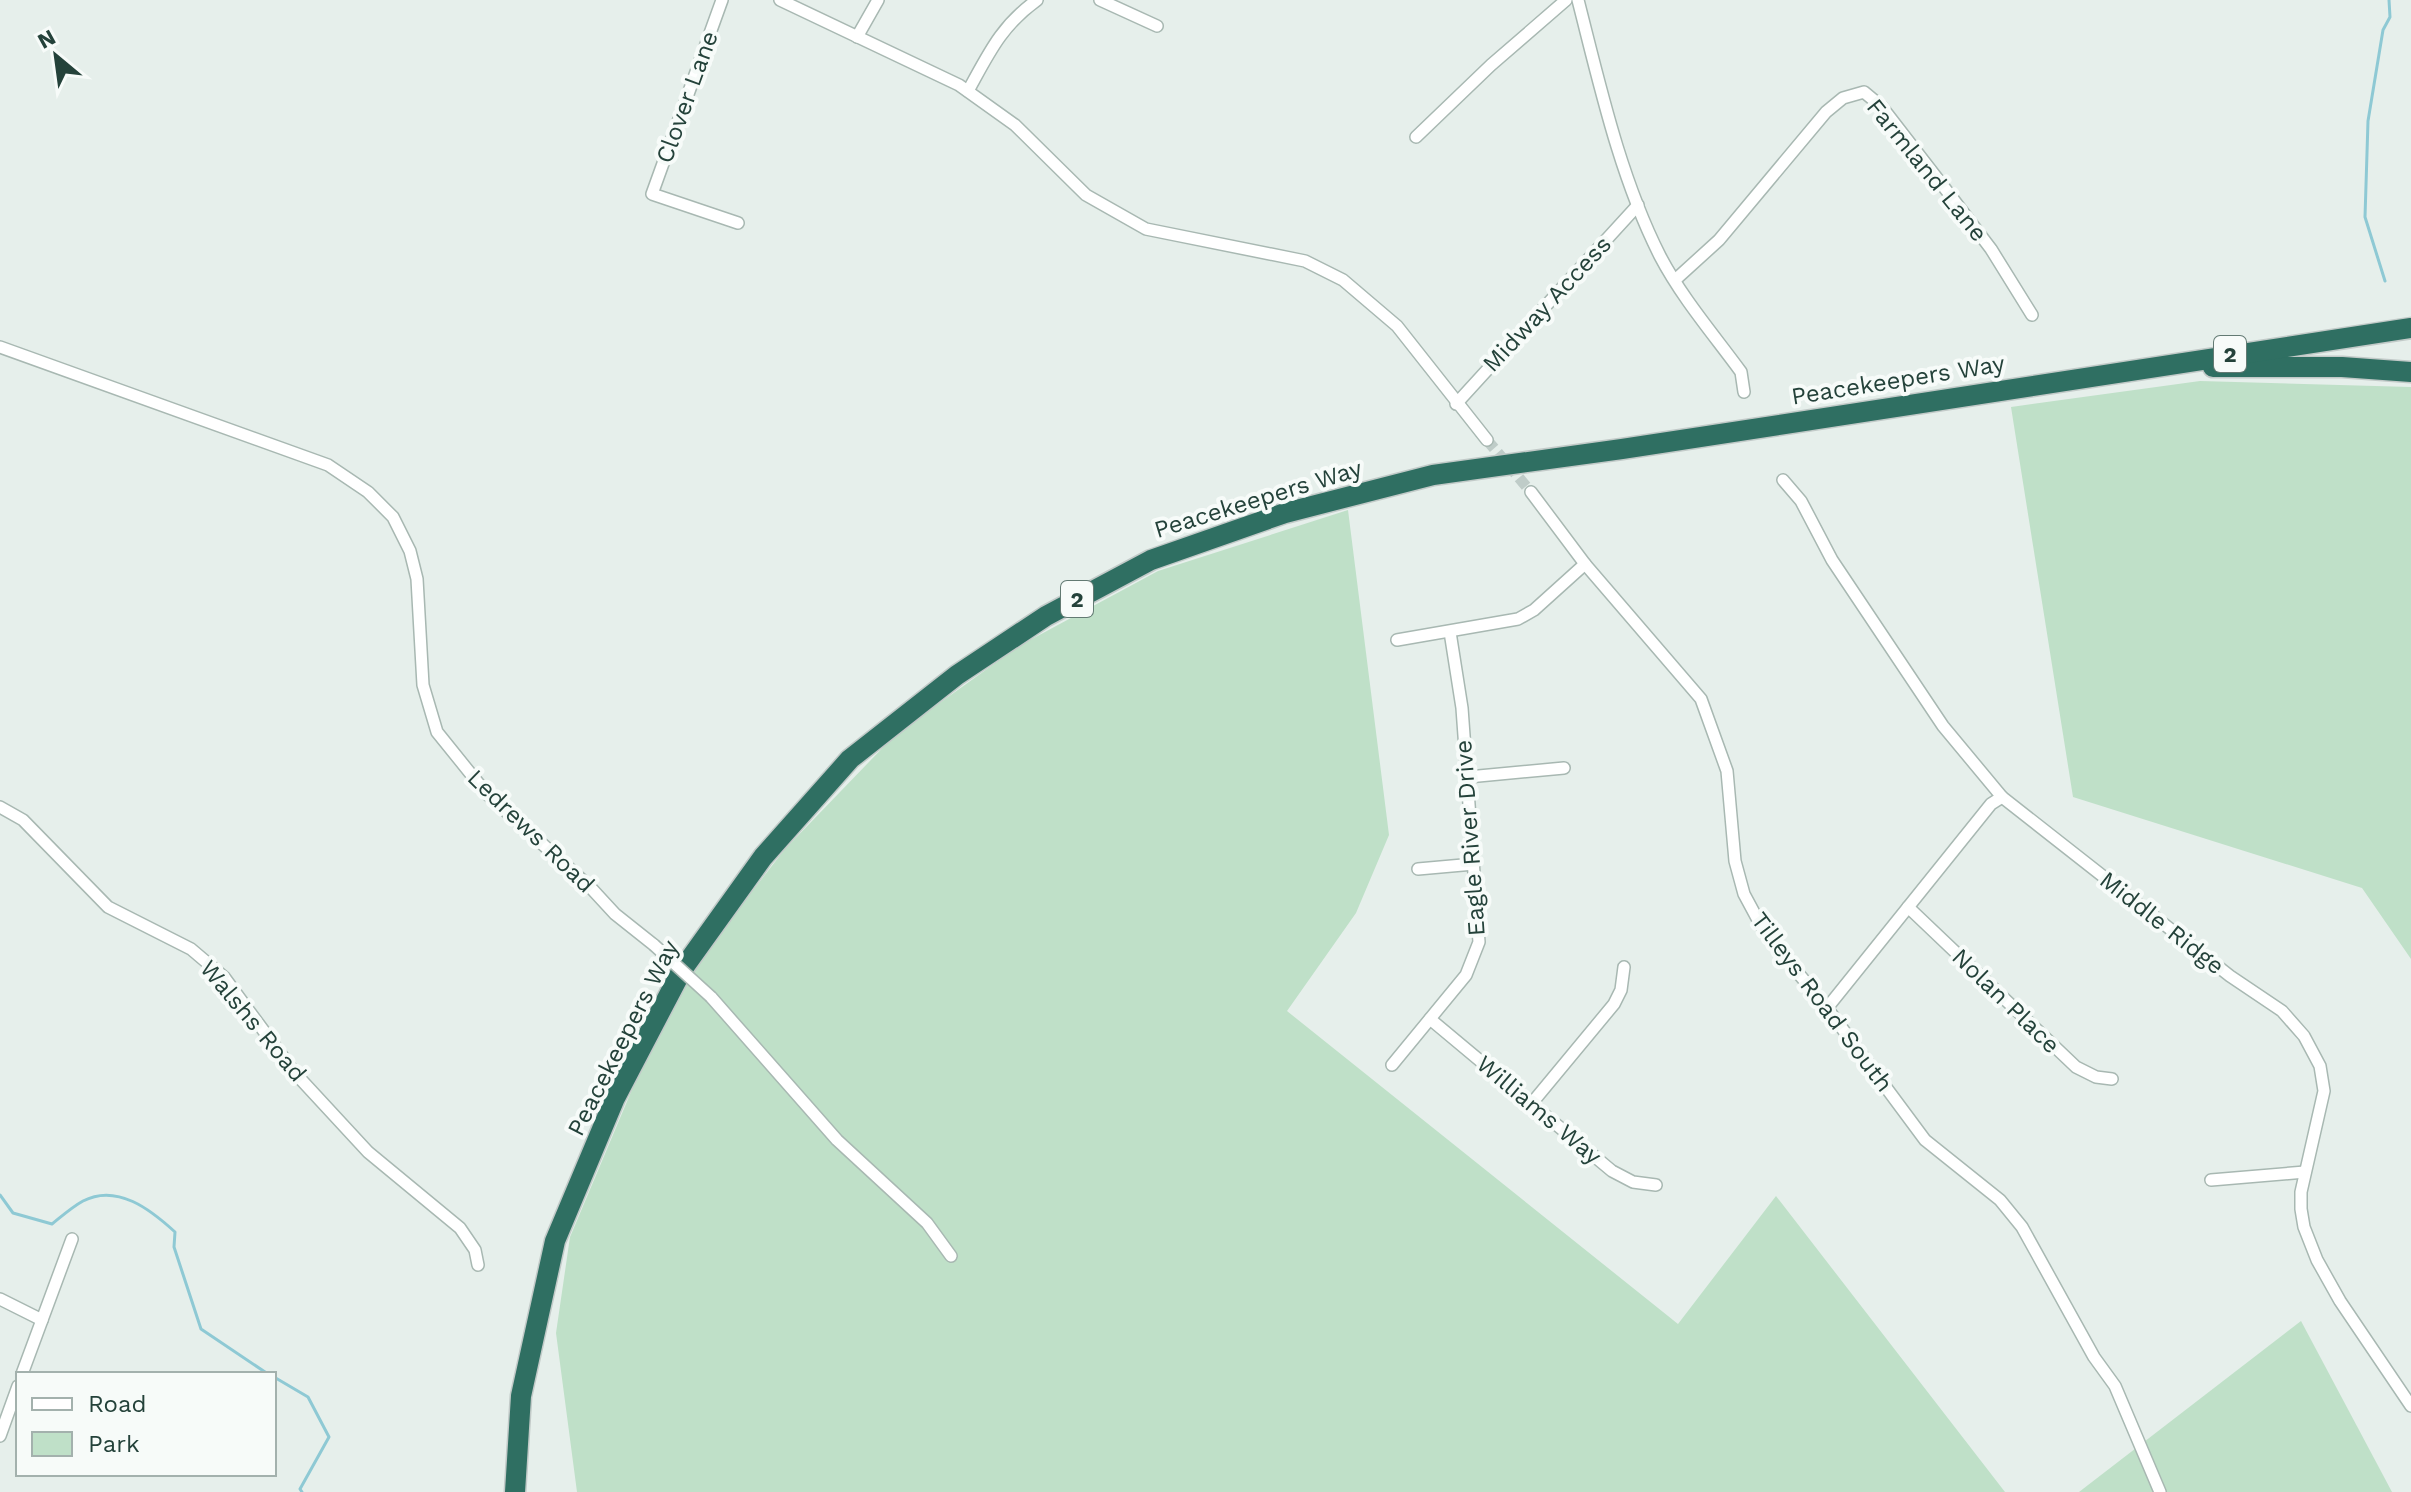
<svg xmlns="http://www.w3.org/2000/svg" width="2411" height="1492" font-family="'Work Sans',sans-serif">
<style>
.green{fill:#bfe0c8}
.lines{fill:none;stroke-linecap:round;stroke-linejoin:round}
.stream{stroke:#8ec9d4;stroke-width:3}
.minor-tunnel{stroke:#bfccc8;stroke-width:11;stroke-dasharray:11 5.5;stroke-linecap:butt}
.minor-casing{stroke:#a8b8b2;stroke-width:14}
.motorway-casing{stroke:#c2cac8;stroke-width:23}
.minor{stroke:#fff;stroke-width:11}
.motorway{stroke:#2f6f62;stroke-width:20}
.minor-bridge-casing{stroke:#a8b8b2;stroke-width:14;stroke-linecap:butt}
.minor-bridge{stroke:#fff;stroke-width:11}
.labels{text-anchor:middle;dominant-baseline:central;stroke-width:8;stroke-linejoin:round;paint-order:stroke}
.shield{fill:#f7fbf9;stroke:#637a73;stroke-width:2}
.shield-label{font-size:22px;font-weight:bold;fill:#24423a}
.street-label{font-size:24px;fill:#24423a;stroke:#f7fbf9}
</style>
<rect width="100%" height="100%" fill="#e6efeb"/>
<g class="green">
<polygon points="2200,381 2411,387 2411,959 2362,888 2073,797 2011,407"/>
<polygon points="1348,510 1389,835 1356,913 1287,1011 1678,1324 1776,1196 2005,1492 577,1492 556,1333 570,1237 644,1061 694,966 785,849 895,735 1019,646 1158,571"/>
<polygon points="2301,1321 2392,1492 2079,1492"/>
</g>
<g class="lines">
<g class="stream">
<polyline points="2385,281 2365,217 2368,121 2383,30 2390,17 2389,0"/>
<path d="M0 1195 13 1213 52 1224C62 1216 72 1207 83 1201 117 1183 151 1210 175 1232L174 1247 201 1329 268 1374"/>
<polyline points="274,1377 308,1397 329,1437 300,1489 302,1492"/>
</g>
<polyline class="minor-tunnel" points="1487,440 1531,492"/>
<defs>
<g id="minor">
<polyline points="722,0 652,194 738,223"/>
<polyline points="780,0 959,85 1015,125 1086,195 1146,229 1305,261 1343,280 1397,326 1487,440"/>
<polyline points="1100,0 1157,26"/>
<path d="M1578 0C1600 86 1620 177 1660 256 1682 298 1714 335 1741 372L1744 392"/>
<polyline points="857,37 878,0"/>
<path d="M968 91C989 53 1001 26 1037 0"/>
<polyline points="1416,137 1491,65 1566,0"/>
<polyline points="1675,280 1719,240 1826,112 1843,98 1864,92 1882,107 1950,195 1991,249 2032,315"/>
<polyline points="0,347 328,465 368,492 393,517 410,551 417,579 423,685 437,732 487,794 591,888 615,914 654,945"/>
<polyline points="1456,404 1638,205"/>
<polyline points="1783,480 1801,501 1832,560 1943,726 2002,797 2230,976 2282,1011 2304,1036 2320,1066 2324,1091 2301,1192 2301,1209 2304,1227 2317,1260 2340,1301 2411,1406"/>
<polyline points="1531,492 1585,564 1701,699 1727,771 1735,861 1744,894 1765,933 1827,1008 1925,1140 2000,1200 2022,1227 2094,1357 2115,1386 2160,1492"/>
<polyline points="1397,640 1518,619 1534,610 1585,564"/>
<polyline points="1468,777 1564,768"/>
<polyline points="0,807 23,820 108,907 191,949 224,977 294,1072 368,1152 460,1228 475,1250 478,1265"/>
<polyline points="1418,869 1474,864"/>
<polyline points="1908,907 2076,1067 2096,1077 2112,1079"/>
<polyline points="711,997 837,1140 927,1223 951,1256"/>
<polyline points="1827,1008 1991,804 2002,797"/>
<polyline points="1430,1019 1612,1171 1633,1182 1656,1185"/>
<polyline points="1392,1065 1466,975 1479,942 1462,708 1450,632"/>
<polyline points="1532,1103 1614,1004 1621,990 1624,967"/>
<polyline points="2211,1180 2305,1172"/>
<polyline points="0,1299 42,1320"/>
<polyline points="22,1374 72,1239"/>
<polyline points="0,1436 18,1386"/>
</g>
<g id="motorway">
<polyline points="2213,367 2342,367 2411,372"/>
<polyline points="515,1492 521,1396 555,1241 615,1098 682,970 763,857 850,759 957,675 1046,616 1151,560 1285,513 1433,475 1622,449 2411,328"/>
</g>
</defs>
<use href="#minor" class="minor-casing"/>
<use href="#motorway" class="motorway-casing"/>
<use href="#minor" class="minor"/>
<use href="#motorway" class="motorway"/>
<defs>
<polyline id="minor-bridge" points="654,945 711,997"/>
</defs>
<use href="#minor-bridge" class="minor-bridge-casing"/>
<use href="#minor-bridge" class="minor-bridge"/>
</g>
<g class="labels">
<g class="shield">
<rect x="2214" y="336" width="32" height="36" rx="6"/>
<rect x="1061" y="581" width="32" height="36" rx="6"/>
</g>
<g class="shield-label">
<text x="2230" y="354">2</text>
<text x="1077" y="599">2</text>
</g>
<g class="street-label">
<text transform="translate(687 97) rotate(-70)">Clover Lane</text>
<text transform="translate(1927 170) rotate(51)">Farmland Lane</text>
<text transform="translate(1547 304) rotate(-47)">Midway Access</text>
<text transform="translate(1898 380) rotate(-9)">Peacekeepers Way</text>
<text transform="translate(1258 499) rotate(-17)">Peacekeepers Way</text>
<text transform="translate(531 831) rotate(44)">Ledrews Road</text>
<text transform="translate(1470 838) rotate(-94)">Eagle River Drive</text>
<text transform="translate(2162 923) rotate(38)">Middle Ridge</text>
<text transform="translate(2006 1001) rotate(44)">Nolan Place</text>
<text transform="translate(1822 1002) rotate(53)">Tilleys Road South</text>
<text transform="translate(253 1021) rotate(50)">Walshs Road</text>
<text transform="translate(623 1038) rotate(-63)">Peacekeepers Way</text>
<text transform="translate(1539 1110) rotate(40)">Williams Way</text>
</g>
</g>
<rect x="16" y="1372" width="260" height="104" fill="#f7fbf9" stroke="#a3b1ad" stroke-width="2"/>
<rect x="32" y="1398" width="40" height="12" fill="#ffffff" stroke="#a3b1ad" stroke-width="2"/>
<text x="88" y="1412" font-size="24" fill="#24423a">Road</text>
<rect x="32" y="1432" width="40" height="24" fill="#bfe0c8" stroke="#a3b1ad" stroke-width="2"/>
<text x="88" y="1452" font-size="24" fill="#24423a">Park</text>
<g transform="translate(56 56) rotate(331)" stroke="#f7fbf9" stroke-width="6" paint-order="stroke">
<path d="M0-6L14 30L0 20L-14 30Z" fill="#24423a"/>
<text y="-12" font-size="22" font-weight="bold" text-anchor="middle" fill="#24423a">N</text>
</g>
</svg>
